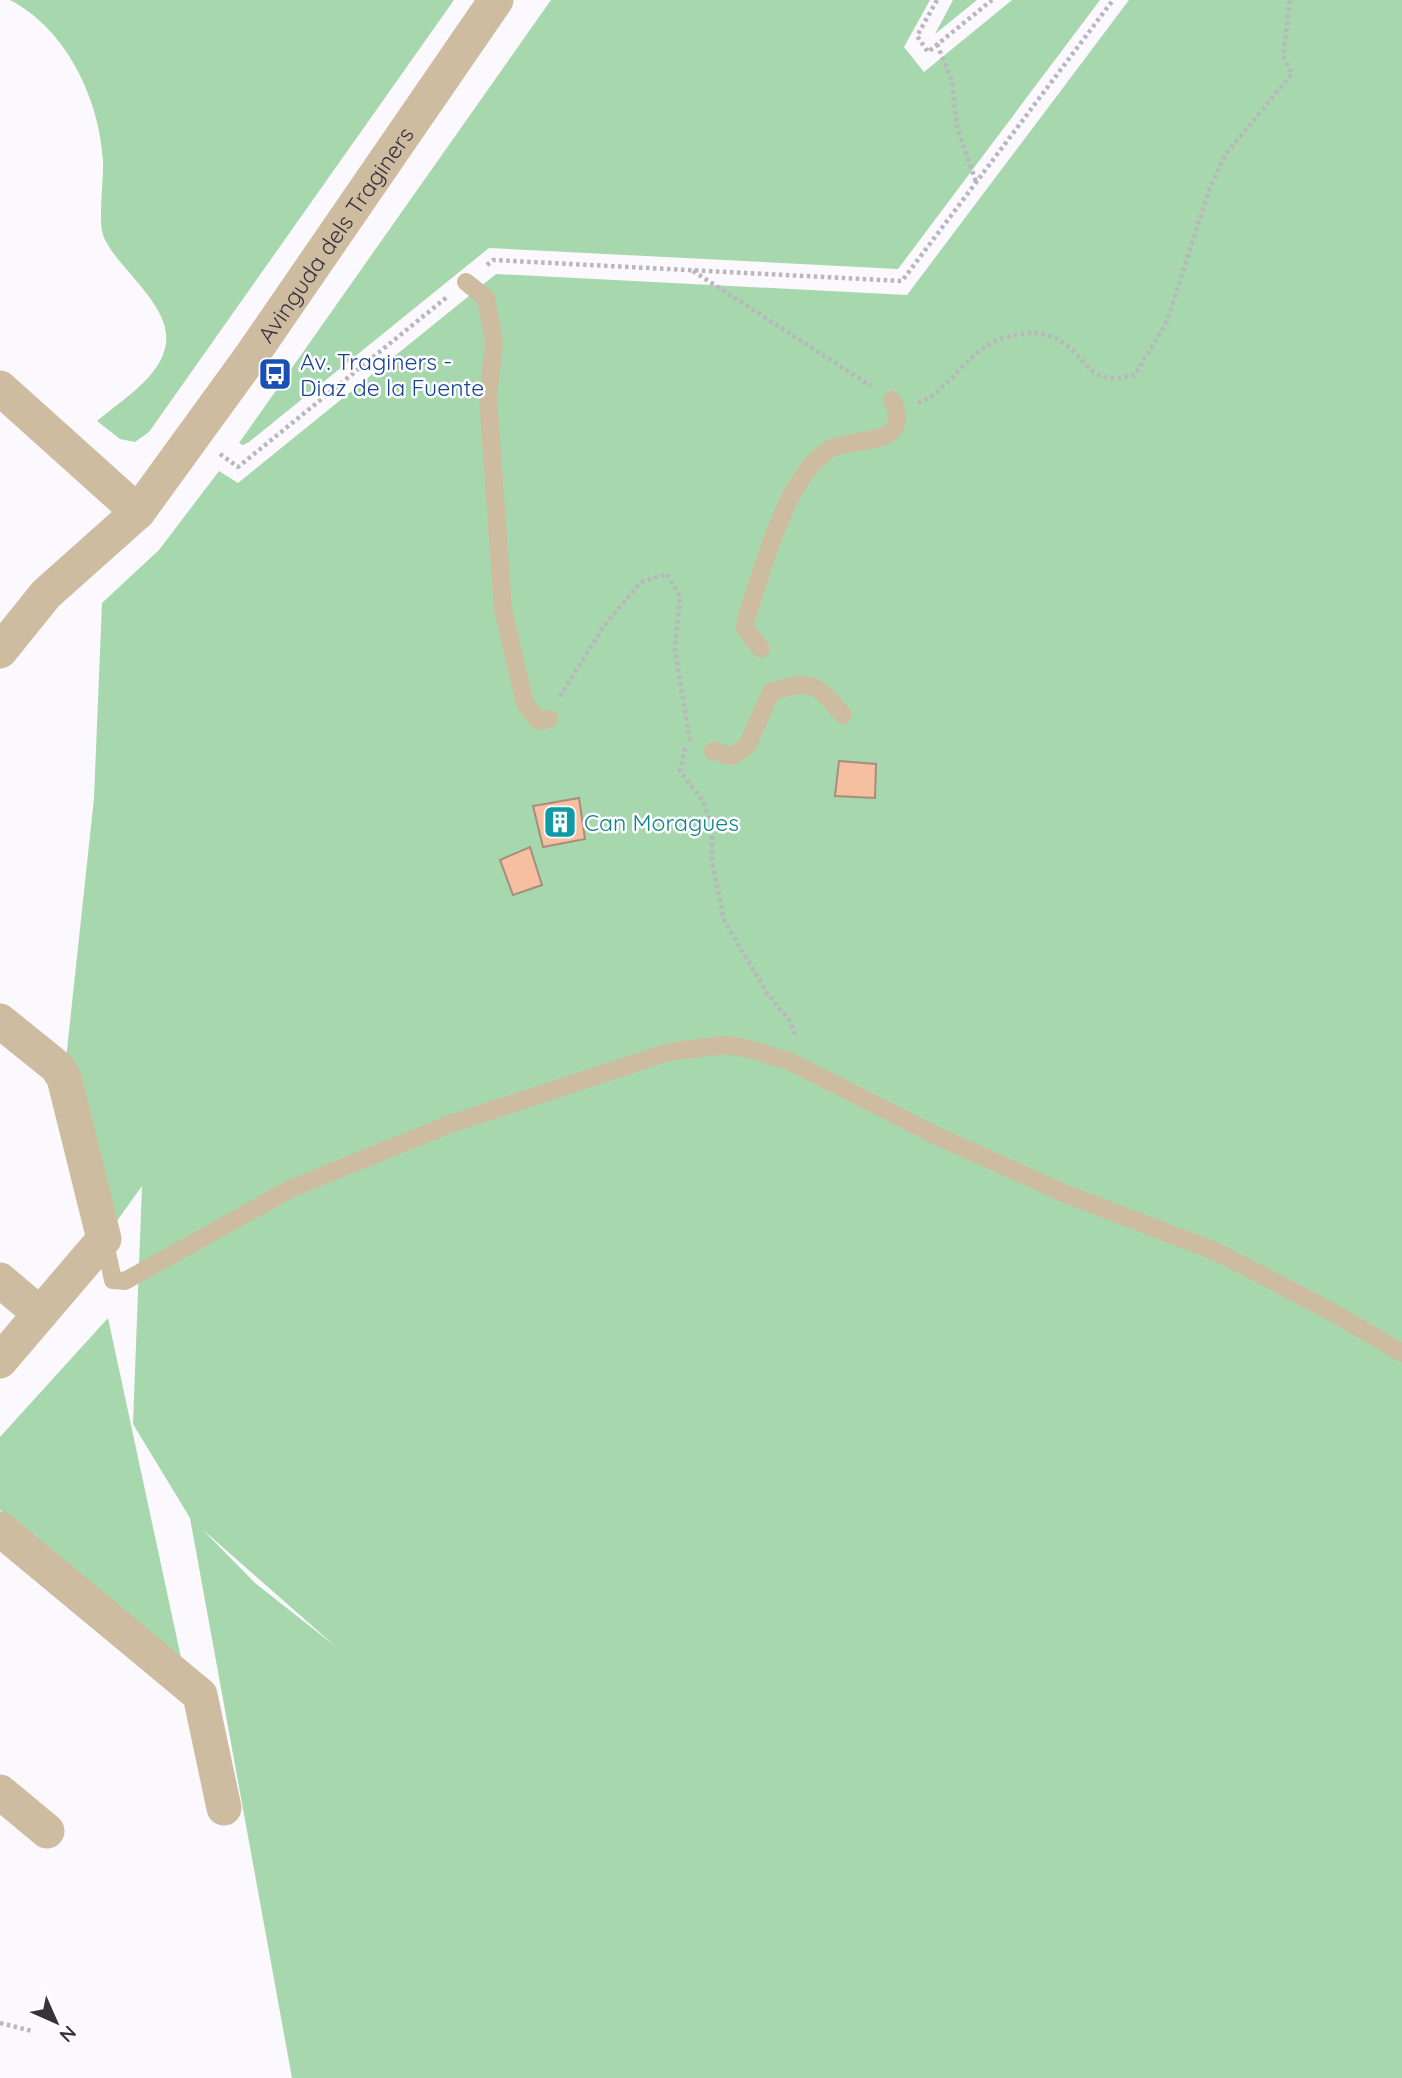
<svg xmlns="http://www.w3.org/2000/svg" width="1402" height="2078" font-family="Quicksand,sans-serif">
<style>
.green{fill:#a7d7ac;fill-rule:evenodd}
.building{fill:#f6bfa0;stroke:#a68d7f;stroke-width:2}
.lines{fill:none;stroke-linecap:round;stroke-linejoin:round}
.path{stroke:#b9b6bd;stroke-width:4.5;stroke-dasharray:3.5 3.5;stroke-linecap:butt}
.service{stroke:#cebca0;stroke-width:18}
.minor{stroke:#cebca0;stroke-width:35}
.labels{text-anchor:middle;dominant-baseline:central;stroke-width:5;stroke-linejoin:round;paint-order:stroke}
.street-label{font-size:23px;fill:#37323c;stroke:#fff}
.transit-label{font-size:23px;fill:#164399;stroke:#fff;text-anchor:start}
.culture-label{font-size:23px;fill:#0d838f;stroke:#fff;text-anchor:start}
</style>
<rect width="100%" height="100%" fill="#fbf9fe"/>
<g class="green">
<path d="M10 0H454L149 432 135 442 120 439 97 421C122 400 162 376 166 343 171 304 115 267 103 235 98 220 104 178 103 160 99 98 66 29 10 0Z"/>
<polygon points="551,0 930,0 904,47 924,72 1012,0 1100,0 898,269 489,248 249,442 243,445 239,443"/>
<polygon points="953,0 977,0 935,34"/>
<path d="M1129 0H1402V2078H292L190 1518 133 1424 142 1186 104 1239 64 1078 94 798 102 603 159 550 219 471 238 483 496 274 907 295ZM202 1529 335 1646 255 1583Z"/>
<polygon points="108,1318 183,1667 0,1510 0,1437"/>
</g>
<g class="building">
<polygon points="839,761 876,764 875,798 835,796"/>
<polygon points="579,798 585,839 543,847 533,806"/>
<polygon points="530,847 542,885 513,895 500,860"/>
</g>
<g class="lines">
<g class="path">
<polyline points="937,0 917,36 928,52 992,0"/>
<polyline points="937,44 952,81 957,127 976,182"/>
<polyline points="487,265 493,260 902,281 1113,0"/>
<polyline points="693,271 871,386"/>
<path d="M918 403C951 390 968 349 1003 338 1036 328 1056 332 1079 357 1085 363 1091 372 1099 375 1111 380 1122 378 1135 375L1167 321 1209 190 1225 155 1292 74 1283 55 1290 0"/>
<polyline points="220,454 238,467 447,297"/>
<polyline points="560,696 604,626 641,582 667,574 680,596 675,649 690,742"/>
<polyline points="685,748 680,771 703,801 712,826 712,862 724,920 767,993 789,1020 796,1036"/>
<polyline points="0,2023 32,2031"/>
</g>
<g class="service">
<polyline points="466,282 486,298 494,343 488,397 503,609 525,704 539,721 549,719"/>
<path d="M761 649 745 628 746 619C762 572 785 479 827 451 850 435 916 450 892 400"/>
<path d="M713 751 732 756 747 746 771 692C812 679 816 683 843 715"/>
<polyline points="104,1239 113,1280 125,1281 290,1189 450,1124 669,1052 724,1045 746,1048 789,1061 937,1136 1066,1194 1217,1252 1332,1312 1402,1353"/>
</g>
<g class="minor">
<polyline points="0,388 138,512"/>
<path id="s1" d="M0 651 46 594 138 512 252 355 496 0"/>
<polyline points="0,1021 57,1067 64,1078 104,1239 0,1361"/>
<polyline points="0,1280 40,1314"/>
<polyline points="0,1529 200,1695 224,1808"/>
<polyline points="0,1792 47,1831"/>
</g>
</g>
<defs>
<symbol id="bus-square" viewBox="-11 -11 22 22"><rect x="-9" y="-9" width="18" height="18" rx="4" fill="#1a4fb4" stroke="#fff"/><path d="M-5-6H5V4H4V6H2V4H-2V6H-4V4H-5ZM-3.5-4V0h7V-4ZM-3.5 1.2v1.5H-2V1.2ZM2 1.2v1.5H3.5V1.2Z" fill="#fff"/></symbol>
<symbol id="building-square" viewBox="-11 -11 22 22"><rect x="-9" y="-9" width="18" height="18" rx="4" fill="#0f9aa8" stroke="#fff"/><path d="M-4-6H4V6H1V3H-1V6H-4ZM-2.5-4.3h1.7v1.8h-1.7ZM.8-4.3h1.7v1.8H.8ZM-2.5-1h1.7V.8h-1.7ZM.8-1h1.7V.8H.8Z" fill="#fff"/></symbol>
</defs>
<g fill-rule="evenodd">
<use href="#bus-square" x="256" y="355" width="38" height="38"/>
<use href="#building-square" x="541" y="803" width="38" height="38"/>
</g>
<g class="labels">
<g class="street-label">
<text stroke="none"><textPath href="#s1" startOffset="537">Avinguda dels Traginers</textPath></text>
</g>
<g class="transit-label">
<text x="300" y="361">Av. Traginers -<tspan x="300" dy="26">Diaz de la Fuente</tspan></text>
</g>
<g class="culture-label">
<text x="584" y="822">Can Moragues</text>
</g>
</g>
<g transform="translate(56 2022) rotate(135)" stroke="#ffffff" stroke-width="5" paint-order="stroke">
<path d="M0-5L12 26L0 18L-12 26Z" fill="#37323c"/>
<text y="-10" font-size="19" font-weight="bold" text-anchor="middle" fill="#37323c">N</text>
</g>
</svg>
